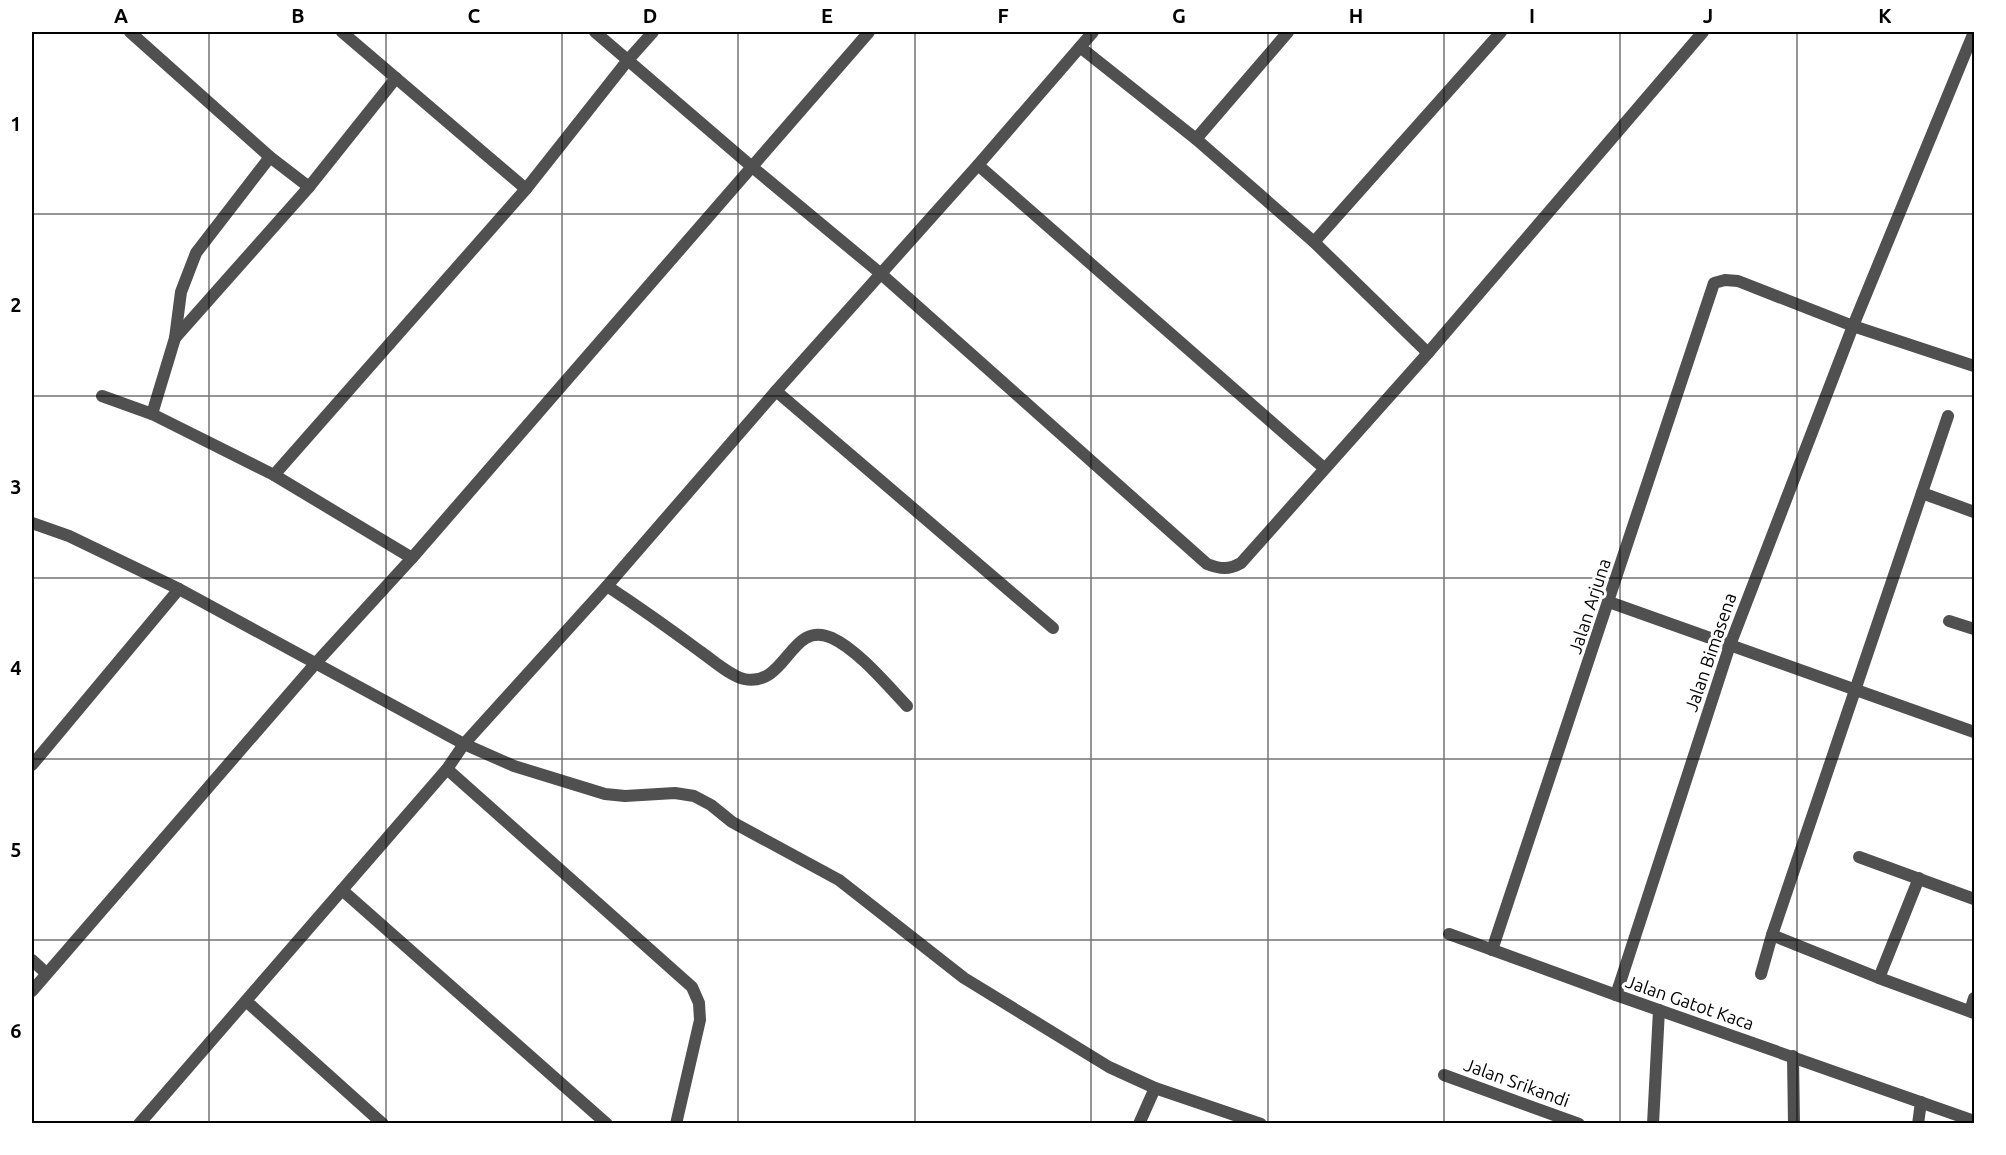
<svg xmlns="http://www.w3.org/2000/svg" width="2006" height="1155" font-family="Ubuntu,sans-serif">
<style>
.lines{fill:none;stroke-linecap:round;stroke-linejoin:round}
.minor{stroke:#505050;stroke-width:12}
.tertiary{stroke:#505050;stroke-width:12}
.grid{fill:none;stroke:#000;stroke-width:1.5;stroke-opacity:0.55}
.labels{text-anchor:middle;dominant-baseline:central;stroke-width:6;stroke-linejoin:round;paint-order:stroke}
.street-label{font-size:18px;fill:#000;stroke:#fff}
.neatline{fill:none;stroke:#000;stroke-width:2}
.grid-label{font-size:20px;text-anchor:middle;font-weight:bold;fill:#000}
</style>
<rect width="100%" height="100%" fill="#fff"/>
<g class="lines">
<g class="minor">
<polyline points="130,32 270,157 309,187"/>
<polyline points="342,32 526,189"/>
<path d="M595 32 751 166 880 273 1207 564C1220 569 1229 570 1241 563L1428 353 1703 32"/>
<polyline points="1080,47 1196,139 1314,242 1428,353"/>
<polyline points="1196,139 1288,32"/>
<polyline points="978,165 1324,468"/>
<polyline points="1314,242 1501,32"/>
<polyline points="175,338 309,187 396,78"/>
<polyline points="776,391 1053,628"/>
<polyline points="102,396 152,414 274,475 412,558"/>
<polyline points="152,414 175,338 181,292 196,253 270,157"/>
<polyline points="274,475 526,189 628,60 653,32"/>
<polyline points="1922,493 1974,512"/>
<path d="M607 586C639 607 670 629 701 652 714 661 729 675 744 679 787 688 790 619 832 638 858 650 887 685 907 706"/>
<polyline points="1609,602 1974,732"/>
<polyline points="1949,621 1974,629"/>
<polyline points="32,765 179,589"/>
<polyline points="447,769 692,987 699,1003 700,1020 676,1124"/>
<polyline points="1859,857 1974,899"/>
<polyline points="342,890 607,1124"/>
<polyline points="1449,934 1616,995 1974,1121"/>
<polyline points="1772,935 1879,978 1974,1013"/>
<polyline points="1492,950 1714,283 1725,280 1738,281 1853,326 1974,366"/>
<polyline points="32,960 46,973"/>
<polyline points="1761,974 1772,935 1948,416"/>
<polyline points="1879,978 1919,878"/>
<polyline points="32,991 315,664 412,558 869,32"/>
<polyline points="1616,995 1730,645 1853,326 1974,32"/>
<polyline points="246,1001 383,1124"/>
<polyline points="1970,1011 1974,998"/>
<polyline points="1793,1056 1794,1124"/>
<polyline points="1444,1075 1579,1124"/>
<polyline points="139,1124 447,769 464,744 607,586 776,391 978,165 1093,32"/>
<polyline points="1139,1124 1155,1088"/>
<polyline points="1653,1124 1659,1010"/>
<polyline points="1918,1124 1921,1102"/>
</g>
<polyline class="tertiary" points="32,523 69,536 179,589 464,744 514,766 605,794 625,796 675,793 694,796 711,805 732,822 839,880 964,978 1109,1067 1155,1088 1261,1124"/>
</g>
<path class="grid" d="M209 32V1124M386 32V1124M562 32V1124M738 32V1124M915 32V1124M1091 32V1124M1268 32V1124M1444 32V1124M1620 32V1124M1797 32V1124M32 214H1974M32 396H1974M32 578H1974M32 759H1974M32 940H1974"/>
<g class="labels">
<g class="street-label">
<text transform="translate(1589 606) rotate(-72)">Jalan Arjuna</text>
<text transform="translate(1710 652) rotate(-71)">Jalan Bimasena</text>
<text transform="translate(1690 1002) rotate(19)">Jalan Gatot Kaca</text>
<text transform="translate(1517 1082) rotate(20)">Jalan Srikandi</text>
</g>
</g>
<rect width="2006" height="1155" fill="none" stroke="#ffffff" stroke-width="66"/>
<rect x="33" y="33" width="1940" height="1089" class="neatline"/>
<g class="grid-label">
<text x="121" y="23">A</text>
<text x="298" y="23">B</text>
<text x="474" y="23">C</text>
<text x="650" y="23">D</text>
<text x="827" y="23">E</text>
<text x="1003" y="23">F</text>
<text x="1179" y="23">G</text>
<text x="1356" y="23">H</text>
<text x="1532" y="23">I</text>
<text x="1708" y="23">J</text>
<text x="1885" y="23">K</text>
<text x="16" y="131">1</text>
<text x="16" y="312">2</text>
<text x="16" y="494">3</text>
<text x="16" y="675">4</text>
<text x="16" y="857">5</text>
<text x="16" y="1038">6</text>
</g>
</svg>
